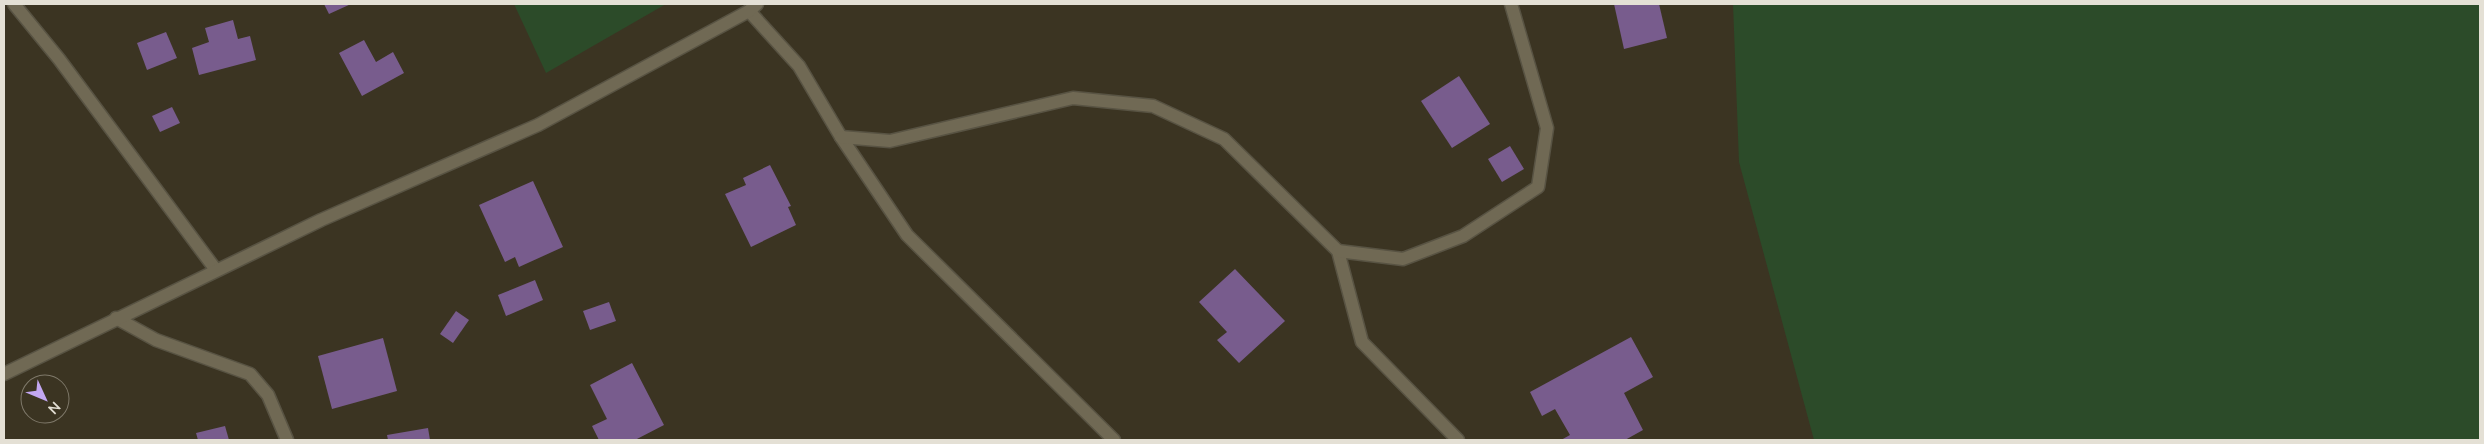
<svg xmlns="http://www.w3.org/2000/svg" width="2484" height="444" font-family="Mulish,sans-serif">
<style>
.green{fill:#2c4b29}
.building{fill:#785c8d}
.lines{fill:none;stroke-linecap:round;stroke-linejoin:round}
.minor-casing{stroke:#585343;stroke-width:15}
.minor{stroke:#706954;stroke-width:12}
</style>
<rect width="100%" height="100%" fill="#3b3422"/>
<g class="green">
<polygon points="514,4 666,4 546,73"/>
<polygon points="1733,4 2480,4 2480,440 1814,440 1739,162"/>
</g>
<g class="building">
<polygon points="324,4 351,4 329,14"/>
<polygon points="1614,4 1659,4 1667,38 1624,49"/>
<polygon points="233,20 238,39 250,36 256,60 199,75 192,48 209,42 205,28"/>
<polygon points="166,32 177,58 147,70 137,43"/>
<polygon points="364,40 376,62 393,52 404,73 362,96 339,53"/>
<polygon points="1459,76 1490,124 1452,148 1421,101"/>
<polygon points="172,107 180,123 160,132 152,116"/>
<polygon points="1510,146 1524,169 1502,182 1488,159"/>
<polygon points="770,165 791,206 788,207 796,225 751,247 725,194 746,185 743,178"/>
<polygon points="533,181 563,247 519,267 515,257 505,262 479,205"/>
<polygon points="1235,269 1285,321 1239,363 1217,340 1227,332 1199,302"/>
<polygon points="535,280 543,300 506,316 498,295"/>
<polygon points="609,302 616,321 590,330 583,311"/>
<polygon points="456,311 469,320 453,343 440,334"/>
<polygon points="1631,337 1653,377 1624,393 1643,430 1625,440 1561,440 1570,435 1555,409 1542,416 1530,392"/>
<polygon points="383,338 397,391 332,409 318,356"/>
<polygon points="632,363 664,425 635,440 599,440 592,426 607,419 590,385"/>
<polygon points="225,426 229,440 198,440 196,433"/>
<polygon points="428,428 430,440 388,440 387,435"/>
</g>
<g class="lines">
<defs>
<g id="minor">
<polyline points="14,4 59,59 216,270"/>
<polyline points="749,11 799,66 841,137 907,235 1114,440"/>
<polyline points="841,137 890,141 1073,98 1153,106 1224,139 1338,251 1362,342 1458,440"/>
<polyline points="1338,251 1403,259 1463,236 1538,187 1547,128 1511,4"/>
<polyline points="116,318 156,340 250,374 268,395 287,440"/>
<polyline points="4,374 321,220 538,125 749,11 757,4"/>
</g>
</defs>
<use href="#minor" class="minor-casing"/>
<use href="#minor" class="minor"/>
</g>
<rect width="2484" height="444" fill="none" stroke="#e4e0d5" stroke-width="10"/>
<g transform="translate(45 399) rotate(134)"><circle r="24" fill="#3b3422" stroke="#7f796a"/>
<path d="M0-4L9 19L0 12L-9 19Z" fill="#c3a7f2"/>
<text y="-8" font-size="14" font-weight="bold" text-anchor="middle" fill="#e4e0d5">N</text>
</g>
</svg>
